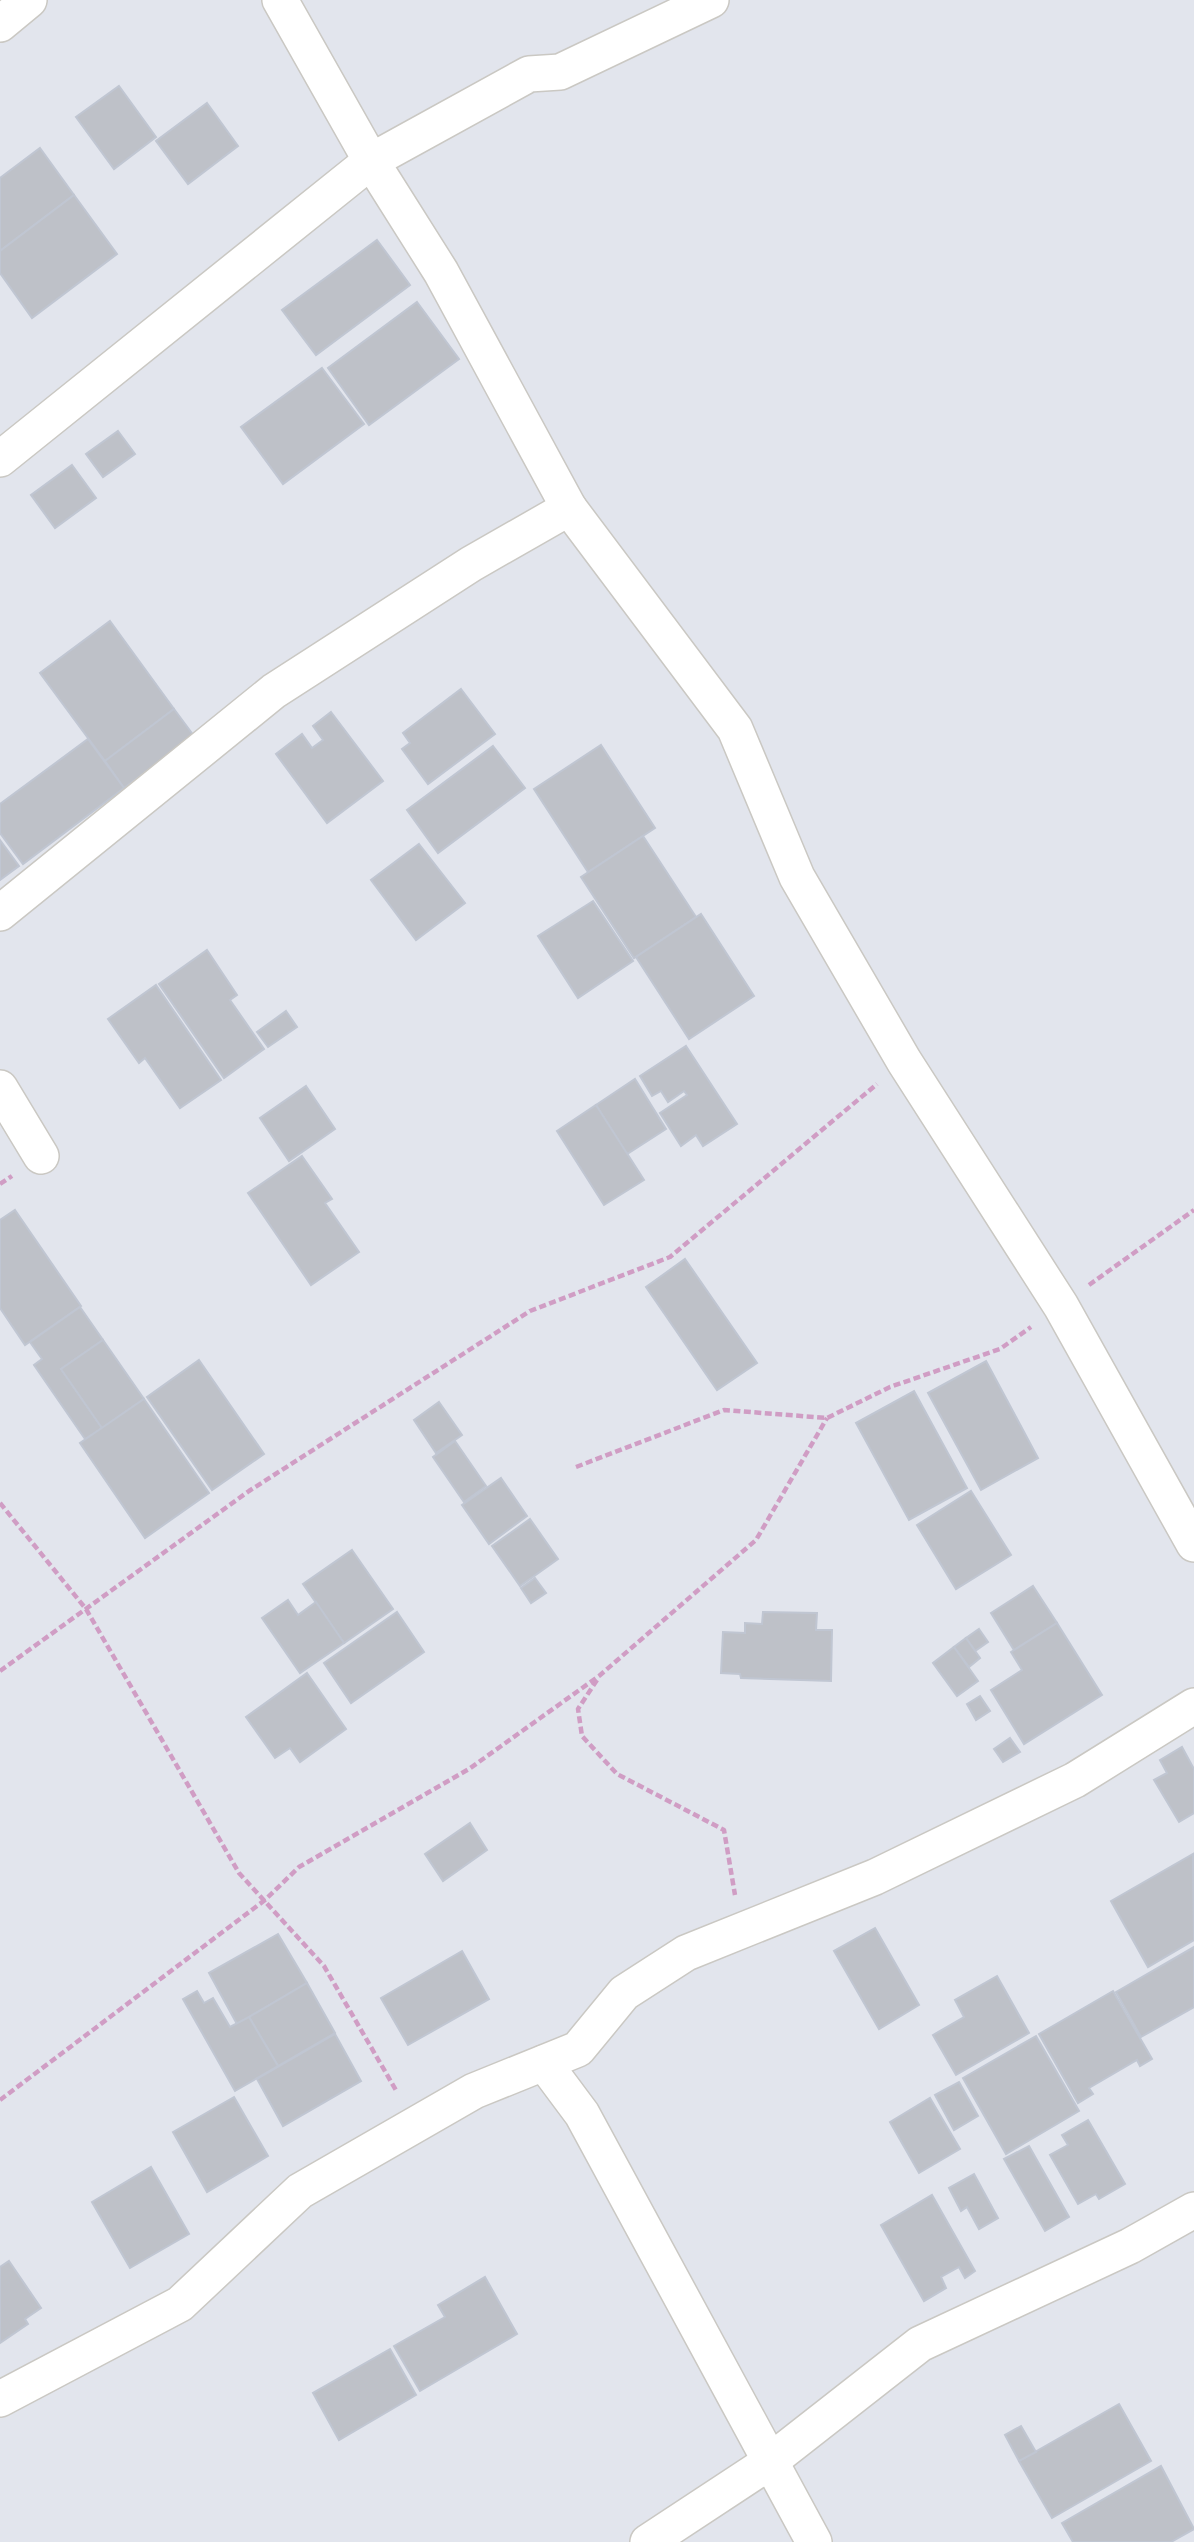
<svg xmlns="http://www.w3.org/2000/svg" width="1194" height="2542" font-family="Montserrat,sans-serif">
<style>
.building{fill:#bec1c8;stroke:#c0c6d2;stroke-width:2}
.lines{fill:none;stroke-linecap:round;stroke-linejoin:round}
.street-casing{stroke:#cac8c3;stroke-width:38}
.path{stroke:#d09dc4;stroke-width:4.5;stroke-dasharray:7 3.5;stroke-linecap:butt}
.street{stroke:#fff;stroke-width:35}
</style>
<rect width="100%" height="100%" fill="#e2e5ed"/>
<g class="building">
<polygon points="119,86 156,137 114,169 76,117"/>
<polygon points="207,103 238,146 188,184 156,141"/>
<polygon points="40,148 74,195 0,251 0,178"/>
<polygon points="74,195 117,254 32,318 0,273 0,251"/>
<polygon points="377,240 410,285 316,355 282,310"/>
<polygon points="417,302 459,359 369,425 328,368"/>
<polygon points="322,368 364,424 283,484 241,427"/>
<polygon points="118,431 135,454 103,477 86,454"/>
<polygon points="72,465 96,498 55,528 31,495"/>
<polygon points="110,621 174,709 105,761 40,673"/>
<polygon points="461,689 495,734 428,784 402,749 410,743 403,733"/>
<polygon points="174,709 194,736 124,788 105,761"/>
<polygon points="331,712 383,781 327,823 276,754 302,734 312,748 323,740 313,726"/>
<polygon points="88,739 124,788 23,864 0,833 0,804"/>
<polygon points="601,745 655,828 588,872 534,789"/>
<polygon points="493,746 525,788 438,853 407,810"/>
<polygon points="643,836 696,917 634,958 581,877"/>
<polygon points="0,840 19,866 0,880"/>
<polygon points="419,844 465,903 416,940 371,880"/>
<polygon points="593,901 633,961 578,998 538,936"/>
<polygon points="701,914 754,996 689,1039 636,957"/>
<polygon points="207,950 237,995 230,1000 264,1049 224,1078 159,984"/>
<polygon points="156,985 221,1080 180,1108 145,1058 139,1063 108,1019"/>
<polygon points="286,1011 297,1027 268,1047 257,1032"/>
<polygon points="686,1046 737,1124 703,1146 696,1135 681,1146 660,1113 687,1095 684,1091 668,1102 661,1091 652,1096 640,1076"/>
<polygon points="635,1079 666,1129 627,1154 596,1105"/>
<polygon points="306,1086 335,1129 289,1161 260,1118"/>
<polygon points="596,1105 644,1180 604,1205 557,1131"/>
<polygon points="302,1156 332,1199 325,1203 359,1252 311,1285 248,1193"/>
<polygon points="15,1210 81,1306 25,1345 0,1308 0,1220"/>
<polygon points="685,1259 757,1363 717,1390 646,1287"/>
<polygon points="80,1307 103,1340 61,1369 102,1428 85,1439 34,1365 42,1359 30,1342"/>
<polygon points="103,1340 144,1399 102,1428 61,1369"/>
<polygon points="199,1360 264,1454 212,1490 147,1397"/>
<polygon points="986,1361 1038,1458 981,1490 928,1393"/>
<polygon points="914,1391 967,1488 909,1520 856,1423"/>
<polygon points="144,1399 209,1493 145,1538 80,1443"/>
<polygon points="439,1402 462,1435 436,1453 414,1420"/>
<polygon points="455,1441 486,1486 464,1502 433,1457"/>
<polygon points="501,1478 527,1516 489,1544 462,1505"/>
<polygon points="971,1491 1011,1555 956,1589 917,1525"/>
<polygon points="530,1519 558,1559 520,1586 492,1546"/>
<polygon points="352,1550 393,1609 344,1643 303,1584"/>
<polygon points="535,1578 546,1593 531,1603 521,1588"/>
<polygon points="1033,1586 1057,1623 1014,1650 991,1613"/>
<polygon points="288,1600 298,1615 316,1602 344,1643 300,1673 262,1618"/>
<polygon points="397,1612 424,1652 351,1703 324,1663"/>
<polygon points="763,1612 817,1613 816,1630 832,1630 831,1681 741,1678 740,1674 721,1673 723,1632 745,1633 745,1623 762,1624"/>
<polygon points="1057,1623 1102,1695 1024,1744 991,1690 1022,1670 1011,1652"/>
<polygon points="979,1629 988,1642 975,1651 966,1638"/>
<polygon points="966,1638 980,1658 969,1667 954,1647"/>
<polygon points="954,1647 978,1681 957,1696 933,1663"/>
<polygon points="307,1673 346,1729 300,1762 290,1748 275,1758 246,1717"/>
<polygon points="980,1696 990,1711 976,1720 967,1704"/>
<polygon points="1010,1738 1020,1752 1003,1762 994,1749"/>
<polygon points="1182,1747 1194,1769 1194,1813 1179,1822 1154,1780 1167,1773 1160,1760"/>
<polygon points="470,1823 487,1850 443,1881 425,1854"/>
<polygon points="1193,1854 1194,1940 1148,1967 1111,1901"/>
<polygon points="875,1928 919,2005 879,2029 834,1951"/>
<polygon points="278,1934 307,1983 237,2024 209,1973"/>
<polygon points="1194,1947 1194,2007 1141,2037 1116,1992"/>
<polygon points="462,1951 489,1999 408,2045 381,1998"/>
<polygon points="997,1976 1029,2033 956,2075 933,2035 964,2017 955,2000"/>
<polygon points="307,1983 335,2033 278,2066 249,2017"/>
<polygon points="197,1991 204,2003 213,1998 230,2027 249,2017 278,2066 235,2091 183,1999"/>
<polygon points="1113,1991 1152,2059 1140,2066 1137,2060 1089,2088 1093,2094 1078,2103 1039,2034"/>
<polygon points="335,2034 361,2081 283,2126 257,2079"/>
<polygon points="1036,2036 1079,2111 1006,2154 963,2078"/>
<polygon points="959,2082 978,2116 954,2130 935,2095"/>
<polygon points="234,2097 268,2156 207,2192 173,2132"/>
<polygon points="930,2098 960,2149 919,2173 890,2122"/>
<polygon points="1088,2120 1125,2184 1099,2199 1096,2194 1078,2204 1050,2155 1068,2145 1062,2135"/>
<polygon points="1029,2146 1069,2217 1045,2231 1004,2159"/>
<polygon points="151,2167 189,2234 130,2268 92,2202"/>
<polygon points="974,2174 998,2218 979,2229 967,2207 961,2211 949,2188"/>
<polygon points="932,2195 975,2271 965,2278 959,2267 941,2277 946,2288 924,2301 881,2225"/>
<polygon points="9,2261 41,2308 25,2319 28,2324 0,2343 0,2267"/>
<polygon points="485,2277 517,2334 420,2391 394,2346 445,2317 438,2305"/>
<polygon points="390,2349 416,2395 339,2440 313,2393"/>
<polygon points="1119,2404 1151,2461 1052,2518 1019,2461"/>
<polygon points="1021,2426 1036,2452 1019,2461 1005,2435"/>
<polygon points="1161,2466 1194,2529 1171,2542 1073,2542 1062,2523"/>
</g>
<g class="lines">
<defs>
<g id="street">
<polyline points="280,0 371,161 441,272 569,508 735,729 797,877 904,1061 1061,1306 1194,1544"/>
<polyline points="0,24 29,0"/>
<polyline points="0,459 371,161 529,74 560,72 711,0"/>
<polyline points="0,913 274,691 471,564 569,508"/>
<polyline points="0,1088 41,1156"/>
<polyline points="544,2063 582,2114 814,2542"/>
<polyline points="0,2399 180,2304 300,2191 474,2091 578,2049 624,1993 686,1953 875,1877 1075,1780 1194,1706"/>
<polyline points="648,2542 768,2463 920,2344 1130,2246 1194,2210"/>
</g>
</defs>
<use href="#street" class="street-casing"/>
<g class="path">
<polyline points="0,1184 12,1176"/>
<polyline points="1089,1285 1194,1210"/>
<polyline points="576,1467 724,1410 827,1418 890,1387 1000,1349 1031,1327"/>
<polyline points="0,1503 86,1609 239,1873 324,1966 397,2092"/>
<polyline points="0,1671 249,1491 530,1311 670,1257 877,1084"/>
<polyline points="597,1680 578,1709 582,1736 617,1774 724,1830 735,1895"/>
<polyline points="0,2100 265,1900 299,1867 469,1769 599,1676 756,1540 827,1418"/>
</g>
<use href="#street" class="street"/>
</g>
</svg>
